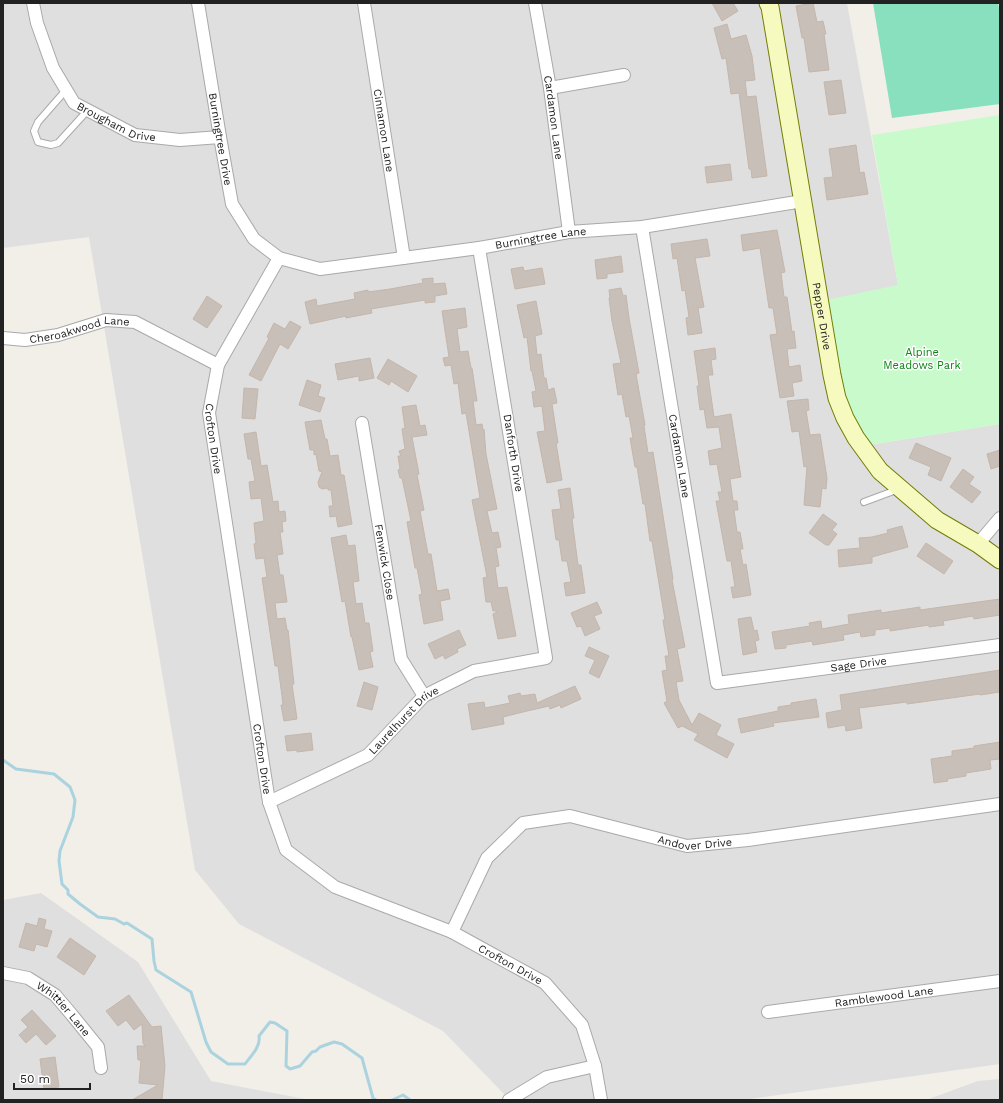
<svg xmlns="http://www.w3.org/2000/svg" width="1003" height="1103" font-family="'Work Sans',sans-serif">
<style>
.residential{fill:#e0dfdf}
.park{fill:#c8facc}
.pitch{fill:#88e0be}
.lines{fill:none;stroke-linecap:round;stroke-linejoin:round}
.stream{stroke:#aad3df;stroke-width:3}
.building{fill:#c7bfb8;stroke:#c4b6ab}
.lane-casing{stroke:#a9a9a9;stroke-width:8}
.street-casing{stroke:#a9a9a9;stroke-width:14}
.secondary-casing{stroke:#707d05;stroke-width:19}
.lane{stroke:#fff;stroke-width:6}
.street{stroke:#fff;stroke-width:12}
.secondary{stroke:#f7fabf;stroke-width:17}
.labels{text-anchor:middle;dominant-baseline:central;stroke-width:3;stroke-linejoin:round;paint-order:stroke}
.street-label{font-size:11px;fill:#222;stroke:#fff}
.park-label{font-size:11px;fill:#0c8416;stroke:#fff}
</style>
<rect width="100%" height="100%" fill="#f2efe9"/>
<g class="residential">
<polygon points="3,3 847,3 898,285 869,445 1000,424 1000,1064 743,1100 505,1100 504,1094 443,1031 239,924 195,870 89,237 3,248"/>
<polygon points="41,893 138,962 211,1081 310,1100 3,1100 3,900"/>
<polygon points="1000,1079 1000,1100 926,1100 978,1081"/>
</g>
<polygon class="park" points="1000,115 1000,424 868,445 848,406 839,379 826,300 898,285 872,135"/>
<polygon class="pitch" points="873,3 998,3 1000,13 1000,104 892,118"/>
<g class="lines">
<g class="stream">
<path d="M3 760 16 769 54 774 70 787 75 800 73 817 60 851 59 861 62 884 68 890V894L80 904 98 917 115 919 124 924 127 923 152 939 154 961 156 970 191 992 206 1042 211 1052 228 1064H245C250 1057 261 1047 259 1036L270 1022 275 1023 287 1031 286 1066 290 1069 300 1066 312 1052 316 1051 320 1047 334 1042 342 1044 362 1058 373 1098 376 1100"/>
<polyline points="392,1100 403,1095 410,1100"/>
</g>
</g>
<g class="building">
<polygon points="712,3 733,3 738,11 722,21"/>
<polygon points="813,3 817,22 823,21 826,34 824,34 829,70 809,72 804,38 802,38 796,6"/>
<polygon points="727,24 731,39 746,35 752,56 755,80 745,81 747,97 756,96 767,176 752,178 751,169 749,169 739,93 731,94 726,58 722,59 714,28"/>
<polygon points="841,80 846,113 829,115 824,82"/>
<polygon points="856,145 860,173 864,172 868,194 827,200 824,178 833,177 829,149"/>
<polygon points="730,164 732,180 707,183 705,167"/>
<polygon points="777,230 785,272 781,273 784,297 787,297 792,332 794,331 796,348 787,349 789,367 800,365 802,381 792,383 794,396 780,398 770,335 777,334 773,308 769,308 760,248 743,251 741,235"/>
<polygon points="707,239 710,256 695,258 704,307 698,308 702,333 688,335 686,318 689,317 685,290 682,291 677,258 673,259 671,244"/>
<polygon points="621,256 623,272 607,274 607,278 597,279 595,260"/>
<polygon points="523,267 524,271 542,268 545,284 515,289 511,269"/>
<polygon points="433,278 433,284 445,283 447,294 435,296 435,302 425,303 425,300 371,309 372,313 346,318 346,316 310,324 305,302 316,299 317,306 355,299 354,293 368,290 368,292 390,289 423,283 422,279"/>
<polygon points="621,288 623,296 626,295 629,318 639,373 636,374 645,425 644,426 648,453 653,452 673,579 672,580 685,647 677,649 683,681 676,682 679,700 692,725 699,713 721,725 716,735 734,744 727,758 694,740 698,734 682,726 678,728 664,703 667,701 662,671 667,670 665,656 669,656 663,620 665,620 652,541 650,541 645,504 643,504 637,467 635,467 630,438 633,438 629,416 626,417 622,394 618,395 613,364 621,363 612,321 609,298 610,298 609,290"/>
<polygon points="207,296 222,306 207,328 193,319"/>
<polygon points="536,301 542,334 535,336 537,355 541,354 544,378 546,378 548,390 554,388 557,403 552,404 558,443 556,443 562,480 547,483 537,432 545,431 542,406 534,407 532,392 536,391 532,371 531,371 527,337 524,338 517,305"/>
<polygon points="465,308 467,327 457,329 460,352 468,351 471,368 472,368 477,401 473,401 476,425 482,424 483,430 484,429 486,454 497,509 487,511 492,533 498,532 501,547 496,548 499,566 495,567 498,588 507,587 516,636 498,639 493,614 497,612 496,611 493,611 491,602 486,602 483,578 487,577 472,500 480,498 466,413 462,414 458,383 454,384 451,365 445,366 443,358 449,357 442,311"/>
<polygon points="290,321 301,327 288,349 280,344 261,381 249,375 269,338 267,337 274,323 285,329"/>
<polygon points="715,348 716,359 711,360 713,375 708,375 714,417 731,414 741,477 730,479 733,501 737,501 738,510 734,510 737,532 740,532 743,549 740,549 743,565 746,564 751,595 733,598 731,587 735,587 731,561 727,561 716,501 720,501 718,492 722,492 717,464 710,465 708,451 722,448 719,427 707,428 704,409 700,410 697,386 699,386 694,351"/>
<polygon points="370,358 374,378 359,381 359,376 338,380 335,364"/>
<polygon points="388,359 417,376 408,392 391,381 389,385 377,378"/>
<polygon points="307,380 321,385 318,396 325,398 320,412 299,405"/>
<polygon points="244,388 258,389 255,419 242,418"/>
<polygon points="808,399 809,410 806,411 810,435 820,434 827,478 826,489 822,488 820,507 804,505 807,466 804,467 799,431 792,432 787,401"/>
<polygon points="416,405 420,426 425,425 427,435 412,437 419,474 417,475 424,510 420,511 428,554 431,554 437,591 448,589 450,599 440,601 443,620 424,624 419,595 422,594 417,568 415,568 407,522 411,521 402,478 400,478 398,470 400,469 398,456 401,456 399,451 405,449 402,429 405,428 402,407"/>
<polygon points="321,420 325,439 327,439 330,456 338,455 341,475 344,475 352,524 338,527 336,516 330,517 329,506 333,506 331,490 328,490 328,488 322,489 319,487 318,482 322,472 319,471 316,454 314,455 314,450 310,450 305,422"/>
<polygon points="256,432 261,466 267,465 273,502 278,501 279,512 285,511 286,521 282,522 283,532 280,532 283,554 277,555 280,575 283,575 287,602 275,603 277,619 285,618 287,630 288,630 294,684 292,684 297,719 284,721 281,705 283,705 282,696 278,666 275,666 262,578 267,577 264,558 256,559 254,544 256,543 254,523 264,521 261,498 251,499 249,482 255,481 251,459 248,459 244,434"/>
<polygon points="916,443 951,458 941,481 928,475 931,467 909,458"/>
<polygon points="1000,450 1000,466 991,469 987,454"/>
<polygon points="963,469 974,477 969,484 981,492 972,503 950,487"/>
<polygon points="570,488 574,518 572,519 578,565 581,565 585,593 566,596 564,583 571,582 567,561 562,561 559,540 556,540 552,510 561,509 558,490"/>
<polygon points="823,514 837,524 832,530 837,534 829,545 826,545 809,533"/>
<polygon points="902,526 908,547 872,557 872,563 839,567 838,550 860,548 859,538 872,537 888,533 887,530"/>
<polygon points="346,535 348,546 355,545 359,581 353,582 356,604 362,603 365,623 369,623 373,651 370,652 373,667 359,670 352,637 351,637 345,601 342,602 331,538"/>
<polygon points="926,543 953,561 944,574 917,556"/>
<polygon points="1000,599 1000,615 974,619 973,616 943,621 944,625 929,627 929,625 890,631 890,628 875,630 875,635 861,637 860,632 843,635 844,640 813,645 812,641 786,645 786,648 775,649 772,632 810,626 809,623 821,621 822,629 849,624 848,615 881,610 881,613 920,607 920,610"/>
<polygon points="597,602 602,613 594,616 600,629 585,636 581,626 577,627 571,613"/>
<polygon points="751,617 754,631 757,630 759,640 755,641 757,652 743,655 738,619"/>
<polygon points="459,630 466,645 457,649 458,652 445,659 443,655 435,659 428,644"/>
<polygon points="589,647 609,656 599,678 589,673 595,660 585,656"/>
<polygon points="1000,670 1000,692 980,695 980,694 907,704 907,702 859,708 862,728 846,731 845,725 828,728 826,713 842,710 840,695"/>
<polygon points="364,682 378,687 372,710 357,706"/>
<polygon points="575,686 581,699 561,708 560,705 550,709 549,706 523,712 503,717 504,724 472,730 468,704 484,702 485,708 510,703 508,696 520,693 521,696 535,694 537,703"/>
<polygon points="816,699 819,717 773,723 774,726 741,733 738,719 778,711 778,707 791,705 791,703"/>
<polygon points="311,733 313,750 297,752 297,750 287,751 285,736"/>
<polygon points="1000,742 1000,759 990,760 991,769 966,773 966,776 947,779 948,781 934,783 931,759 952,756 952,751 974,748 974,746"/>
<polygon points="39,918 46,920 44,929 52,931 47,947 36,944 34,951 19,947 26,923 37,926"/>
<polygon points="70,938 96,956 84,975 57,957"/>
<polygon points="129,995 152,1027 161,1026 165,1066 162,1100 132,1100 158,1085 139,1083 141,1060 138,1060 137,1046 145,1046 143,1043 142,1024 134,1030 126,1020 118,1026 106,1011"/>
<polygon points="32,1010 56,1036 46,1045 36,1034 26,1043 19,1035 28,1027 21,1020"/>
<polygon points="55,1057 59,1087 44,1089 40,1059"/>
</g>
<g class="lines">
<defs>
<g id="lane">
<polyline points="66,90 38,122 34,131 38,142 51,145 58,143 88,110"/>
<polyline points="864,502 899,489"/>
</g>
<g id="street">
<path id="s1" d="M33 3 37 23 53 68 74 103 135 135 180 140 220 137"/>
<path id="s2" d="M198 3 220 137 232 204 254 239 279 258 320 269 479 248 569 232 642 227 803 201"/>
<path id="s3" d="M364 3 404 258"/>
<path id="s4" d="M535 3 550 88 569 232"/>
<polyline points="550,88 624,75"/>
<path id="s5" d="M642 227 717 683 1000 645"/>
<path id="s6" d="M279 258 218 365 209 413 269 802 286 850 335 887 452 932 545 983 582 1025 595 1066 601 1100"/>
<path id="s7" d="M3 338 25 340 58 335 106 320 135 322 218 365"/>
<path id="s8" d="M362 423 401 659 424 696"/>
<polyline points="978,544 1000,518"/>
<path id="s9" d="M269 802 368 755 424 696 474 671 546 658 479 248"/>
<path id="s10" d="M452 932 487 858 523 823 570 816 687 846 748 840 1000 804"/>
<path id="s11" d="M3 973 28 978 55 995 72 1015 98 1047 101 1068"/>
<path id="s12" d="M768 1012 1000 981"/>
<polyline points="509,1100 547,1077 595,1066"/>
</g>
<g id="secondary">
<path id="s13" d="M768 3 770 7 832 375 837 398 845 418 856 438 880 471 937 520 978 544 1000 560"/>
</g>
</defs>
<use href="#lane" class="lane-casing"/>
<use href="#street" class="street-casing"/>
<use href="#secondary" class="secondary-casing"/>
<use href="#lane" class="lane"/>
<use href="#street" class="street"/>
<use href="#secondary" class="secondary"/>
</g>
<g class="labels">
<g class="street-label">
<text stroke="none"><textPath href="#s4" startOffset="116">Cardamon Lane</textPath></text>
<text stroke="none"><textPath href="#s1" startOffset="156">Brougham Drive</textPath></text>
<text stroke="none"><textPath href="#s3" startOffset="129">Cinnamon Lane</textPath></text>
<text stroke="none"><textPath href="#s2" startOffset="138">Burningtree Drive</textPath></text>
<text stroke="none"><textPath href="#s2" startOffset="542">Burningtree Lane</textPath></text>
<text stroke="none"><textPath href="#s13" startOffset="318">Pepper Drive</textPath></text>
<text stroke="none"><textPath href="#s7" startOffset="78">Cheroakwood Lane</textPath></text>
<text stroke="none"><textPath href="#s6" startOffset="198">Crofton Drive</textPath></text>
<text transform="translate(513 453) rotate(81)">Danforth Drive</text>
<text stroke="none"><textPath href="#s5" startOffset="232">Cardamon Lane</textPath></text>
<text stroke="none"><textPath href="#s8" startOffset="141">Fenwick Close</textPath></text>
<text stroke="none"><textPath href="#s5" startOffset="605">Sage Drive</textPath></text>
<text stroke="none"><textPath href="#s9" startOffset="160">Laurelhurst Drive</textPath></text>
<text stroke="none"><textPath href="#s6" startOffset="522">Crofton Drive</textPath></text>
<text stroke="none"><textPath href="#s10" startOffset="308">Andover Drive</textPath></text>
<text stroke="none"><textPath href="#s6" startOffset="870">Crofton Drive</textPath></text>
<text stroke="none"><textPath href="#s12" startOffset="117">Ramblewood Lane</textPath></text>
<text stroke="none"><textPath href="#s11" startOffset="73">Whittier Lane</textPath></text>
</g>
<g class="park-label">
<text x="922" y="352">Alpine<tspan x="922" dy="13">Meadows Park</tspan></text>
</g>
</g>
<rect width="1003" height="1103" fill="none" stroke="#222222" stroke-width="8"/>
<path d="M14 1083v6h76v-6" fill="none" stroke="#222222" stroke-width="2"/>
<text x="20" y="1083" font-size="12" fill="#222222" stroke="#ffffff" stroke-width="3" paint-order="stroke">50 m</text>
</svg>
